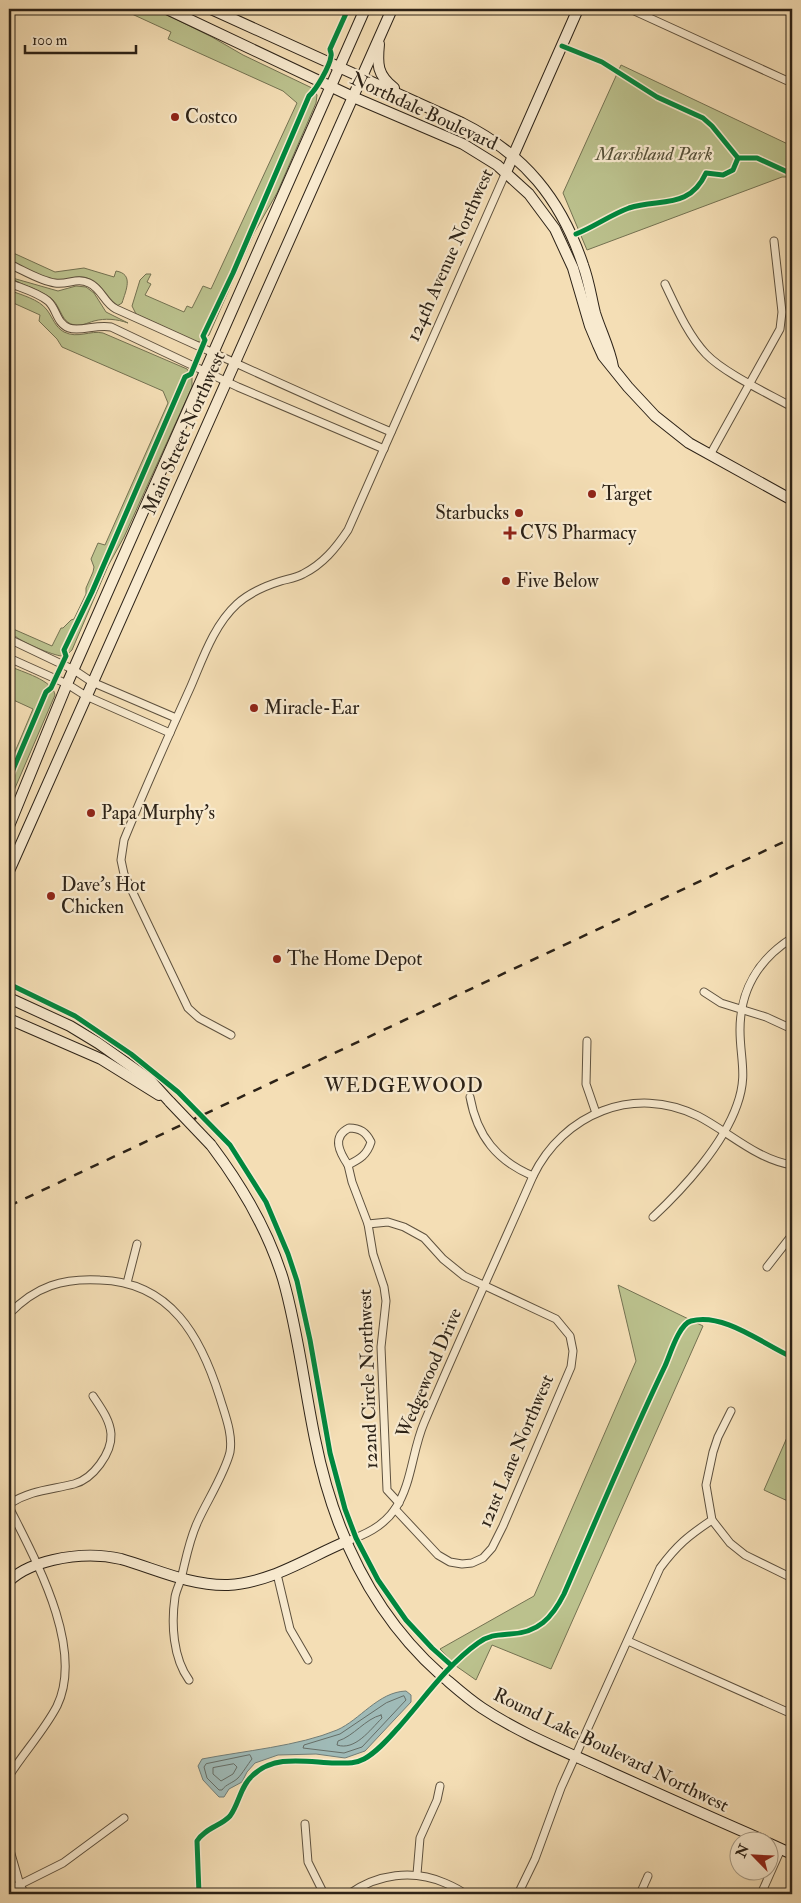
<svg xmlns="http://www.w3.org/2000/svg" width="801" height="1903" font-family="'IM FELL Double Pica',serif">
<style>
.green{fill:#bbc18d;stroke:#747252}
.water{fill:#9fbab7;stroke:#717d77}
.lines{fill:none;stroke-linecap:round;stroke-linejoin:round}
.shore{stroke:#666e67;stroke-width:1}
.street-casing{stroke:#5e513e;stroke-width:9}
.secondary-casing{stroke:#2c2217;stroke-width:12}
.street{stroke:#f8eacf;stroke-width:7}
.secondary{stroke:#f8eacf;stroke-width:10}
.rail{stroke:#2c2217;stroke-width:2.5;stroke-dasharray:9 9;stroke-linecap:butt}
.secondary-bridge-casing{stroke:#2c2217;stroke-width:12;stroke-linecap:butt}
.secondary-bridge{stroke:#f8eacf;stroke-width:10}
.cycleway-casing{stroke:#f8eacf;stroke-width:8}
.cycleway{stroke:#00873e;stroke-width:5}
.poi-dot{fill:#8f2418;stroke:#f8eacf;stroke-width:2}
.labels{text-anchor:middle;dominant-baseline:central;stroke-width:4.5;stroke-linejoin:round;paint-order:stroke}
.street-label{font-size:19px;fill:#2c2217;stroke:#f8eacf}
.poi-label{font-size:19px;fill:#2c2217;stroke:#f8eacf;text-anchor:start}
.park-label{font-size:19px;font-style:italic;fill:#57523a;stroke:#f8eacf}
.neighbourhood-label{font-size:20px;letter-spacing:1px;fill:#2c2217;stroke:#f8eacf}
</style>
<rect width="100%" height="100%" fill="#f4deb5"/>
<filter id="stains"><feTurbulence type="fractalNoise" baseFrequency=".004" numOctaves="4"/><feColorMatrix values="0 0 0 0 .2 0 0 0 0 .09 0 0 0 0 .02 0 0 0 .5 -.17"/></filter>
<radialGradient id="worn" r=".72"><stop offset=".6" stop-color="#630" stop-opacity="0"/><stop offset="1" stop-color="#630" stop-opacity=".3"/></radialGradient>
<g class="green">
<polygon points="121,9 155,9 212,37 243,55 312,88 317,95 316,103 277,193 254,233 209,335 200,342 195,341 136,314 132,306 140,280 146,274 151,274 147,282 151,284 145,295 184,312 187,306 192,308 203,286 211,289 297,103 283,91 168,39 171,32"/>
<polygon points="621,65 792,146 792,177 782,177 587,250 563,193"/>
<path d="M9 251 55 272 84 268 114 277 116 271C134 274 126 290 122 303L117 306C105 298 103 284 90 279 77 273 67 282 55 280 40 277 23 267 9 260Z"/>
<path d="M9 277 58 291 76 286 86 287 94 293 106 312 128 323C117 319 105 318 94 321 87 323 82 326 75 325 62 324 61 308 53 300 41 289 22 286 9 277Z"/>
<path d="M9 290C21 295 39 299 47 310 53 318 55 327 64 332 78 339 90 330 103 333L187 369 192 376V387L124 537 108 566 72 650C69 653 66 656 62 656 54 656 19 641 14 635 11 633 11 632 11 628L52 646 61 628H63L71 620 74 619 86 594V588L93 572 94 567 91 559 98 543 105 545 168 403 163 391 62 347 57 339 39 321 40 315 9 301Z"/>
<path d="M9 666C22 672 53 680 55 695L9 802V766L33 709 9 698Z"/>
<polygon points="618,1285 703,1326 551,1669 492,1645 476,1680 456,1666 440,1649 534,1596 636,1361"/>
<polygon points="792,1426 792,1503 764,1490"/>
</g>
<path class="water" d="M406 1691 411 1695V1702L365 1751 345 1758 316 1754 278 1755 255 1763 247 1772 242 1782 229 1789 224 1797H219L203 1780 198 1766 202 1759C243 1751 299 1746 337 1730 360 1720 378 1692 406 1691Z"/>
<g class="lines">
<g class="shore">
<polygon points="404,1696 406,1700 362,1747 344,1753 303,1748 304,1745 340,1734 386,1703"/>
<path d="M381 1715 382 1718C370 1730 355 1751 337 1745L338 1741C354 1736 365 1719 381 1715Z"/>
<path d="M250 1755 252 1759C248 1764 242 1774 238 1778 233 1783 226 1784 222 1790H219L207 1778 204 1767 206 1764Z"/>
<polygon points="234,1764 237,1767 233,1774 221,1781 213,1774 213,1768"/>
</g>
<defs>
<g id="street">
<polyline points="630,9 792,83"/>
<path d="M9 264C23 270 40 281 55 283 68 285 77 277 89 283 102 289 104 303 116 309 208 350 299 393 391 432"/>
<path d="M9 283C21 288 37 292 48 301 57 309 56 323 69 328 80 332 97 324 111 327L238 387 384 449"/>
<path d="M665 284C676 307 688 335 706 354 724 373 769 394 792 407"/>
<polyline points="710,455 780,329 782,312 774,241"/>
<polyline points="9,639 74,670 92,682 176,718"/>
<polyline points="9,658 67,684 86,696 170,733"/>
<polyline points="704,992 721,1003 766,1017 792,1029"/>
<path d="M231 1035 199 1018 188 1008 124 874 121 860 124 840C145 788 168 737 191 686 203 658 214 625 237 604 249 593 265 586 281 581 288 579 296 578 303 574 323 564 336 548 348 530L506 172"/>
<polyline points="587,1041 586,1084 596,1113"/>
<path d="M470 1097C477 1136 497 1161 533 1176"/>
<path d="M349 1128C360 1128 366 1132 371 1142 367 1155 360 1159 348 1165 340 1153 331 1137 349 1128Z"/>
<polyline points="348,1165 352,1182 368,1224 373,1254 384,1287 386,1301 381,1347 387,1490 399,1503"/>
<path d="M653 1217C684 1188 723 1145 737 1105 748 1075 740 1059 740 1030 740 990 759 959 792 938"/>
<polyline points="368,1224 388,1222 404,1227 424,1238 443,1259 464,1276 556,1319 570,1336 573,1351 571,1367 503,1526 492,1548 483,1558 472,1563 462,1564 450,1562 438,1555 395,1509"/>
<polyline points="767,1267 792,1235"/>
<polyline points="127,1283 137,1244"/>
<path d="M9 1314C36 1286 63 1278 100 1280 171 1282 201 1337 220 1398 225 1415 233 1434 230 1452 225 1473 207 1501 198 1521 189 1540 186 1559 181 1579 179 1585 176 1591 175 1597 171 1624 173 1658 189 1680"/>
<path d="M9 1504C31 1490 50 1490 74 1484 93 1479 112 1453 111 1434 110 1420 101 1408 93 1396"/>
<path d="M9 1507C35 1559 85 1648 57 1706 44 1731 24 1752 9 1776"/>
<polyline points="712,1520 730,1543 745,1555 792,1578"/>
<path d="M345 1542C364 1535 383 1527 395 1509 412 1484 412 1451 424 1423 459 1340 497 1258 533 1176 563 1114 634 1084 698 1116 729 1132 756 1159 792 1165"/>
<polyline points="277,1574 290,1629 308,1660"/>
<polyline points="628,1641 792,1714"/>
<polyline points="305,1824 308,1862 324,1894"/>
<polyline points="9,1847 20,1885 25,1894"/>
<polyline points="417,1874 420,1838 437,1800 440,1786"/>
<polyline points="9,1890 63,1863 124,1818"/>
<path d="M349 1894C377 1874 413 1869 445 1883 452 1886 459 1889 465 1894"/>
<path d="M518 1894 535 1859 561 1788 660 1568C677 1545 688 1536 712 1520L706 1485 713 1452 718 1437 731 1411"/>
<polyline points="640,1894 648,1876"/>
<polyline points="761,1894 781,1849"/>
</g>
<g id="secondary">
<polyline points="167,9 353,97 463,144 497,165 529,194 555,229 573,268 590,326 598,345 603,356 628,387 655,416 689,443 792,500"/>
<path d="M211 9 462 123C524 154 561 199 583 265 589 281 591 297 595 313 601 332 610 349 613 367"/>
<path d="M379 44C377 64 377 75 394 88"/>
<polyline points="506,172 578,9"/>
<polyline points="9,826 67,684 365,9"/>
<polyline points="9,871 392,9"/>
<polyline points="9,998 70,1026 98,1043 149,1079 170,1102"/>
<polyline points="9,1019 101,1059 159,1095"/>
<path d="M211 1145C242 1186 268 1230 283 1279 298 1331 304 1386 315 1439 333 1529 371 1613 441 1675 454 1686 467 1698 482 1708 521 1734 567 1752 610 1772 661 1795 712 1818 763 1840"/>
<path d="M9 1581C22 1569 37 1564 53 1560 75 1555 99 1554 121 1559 156 1569 190 1586 228 1585 270 1583 307 1558 345 1542"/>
<polyline points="768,1843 792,1854"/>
</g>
</defs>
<use href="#street" class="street-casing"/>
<use href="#secondary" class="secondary-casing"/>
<use href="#street" class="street"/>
<use href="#secondary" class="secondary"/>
<polyline class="rail" points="9,1206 792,838"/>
<defs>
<polyline id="secondary-bridge" points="170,1102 211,1145"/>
</defs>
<use href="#secondary-bridge" class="secondary-bridge-casing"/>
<use href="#secondary-bridge" class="secondary-bridge"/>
<defs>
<g id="cycleway">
<polyline points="562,46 602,62 657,97 703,118 712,126 738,158 757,158 792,174"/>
<path d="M576 234C594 227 610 215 629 208 660 198 689 210 706 173L723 175 733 170 738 158"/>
<path d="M9 779 46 692 51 688 66 656 64 650 92 592 185 377 191 374 205 340 203 336 233 273 309 96C316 90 330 66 331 56 332 54 330 51 330 49L348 9"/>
<polyline points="9,984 75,1016 131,1054 178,1092 230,1145 266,1202 288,1254 297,1281 310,1340 330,1453 345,1509 356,1538 378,1580 406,1620 432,1648 451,1665"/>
<path d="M199 1894 197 1841C205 1828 221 1826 230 1816 239 1804 240 1787 252 1776 274 1754 306 1762 335 1763 345 1763 355 1764 364 1759 377 1752 388 1739 398 1728 424 1699 446 1666 478 1643 489 1635 497 1635 510 1634 538 1633 552 1618 564 1594 597 1518 629 1441 665 1366 670 1355 679 1324 691 1321 724 1312 764 1345 792 1357"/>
</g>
</defs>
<use href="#cycleway" class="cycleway-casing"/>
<use href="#cycleway" class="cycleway"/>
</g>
<g class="poi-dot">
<circle cx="175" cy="117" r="5"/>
<circle cx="592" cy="494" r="5"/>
<circle cx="519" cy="513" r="5"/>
<path d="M507.5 525.5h5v5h5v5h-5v5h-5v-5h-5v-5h5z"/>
<circle cx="506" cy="581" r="5"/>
<circle cx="254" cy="708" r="5"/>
<circle cx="91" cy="813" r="5"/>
<circle cx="51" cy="896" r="5"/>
<circle cx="277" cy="959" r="5"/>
</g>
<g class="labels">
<g class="street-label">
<text transform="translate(424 111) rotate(25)">Northdale Boulevard</text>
<text transform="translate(450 255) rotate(-66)">124th Avenue Northwest</text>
<text transform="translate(184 433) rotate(-66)">Main Street Northwest</text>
<text transform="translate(429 1373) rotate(-67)">Wedgewood Drive</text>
<text transform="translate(368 1379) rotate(-92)">122nd Circle Northwest</text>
<text transform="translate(516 1451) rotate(-67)">121st Lane Northwest</text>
<text transform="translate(611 1750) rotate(26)">Round Lake Boulevard Northwest</text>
</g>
<g class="poi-label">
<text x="185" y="117">Costco</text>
<text x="602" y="494">Target</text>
<text x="509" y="513" text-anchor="end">Starbucks</text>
<text x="520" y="533">CVS Pharmacy</text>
<text x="516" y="581">Five Below</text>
<text x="264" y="708">Miracle-Ear</text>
<text x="101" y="813">Papa Murphy's</text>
<text x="61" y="885">Dave's Hot<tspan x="61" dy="22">Chicken</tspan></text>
<text x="287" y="959">The Home Depot</text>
</g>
<g class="park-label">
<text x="654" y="154">Marshland Park</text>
</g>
<g class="neighbourhood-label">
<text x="404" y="1085">WEDGEWOOD</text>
</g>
</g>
<rect width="801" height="1903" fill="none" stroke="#f4deb5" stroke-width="30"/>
<rect x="10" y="10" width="781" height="1883" fill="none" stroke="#2c2217" stroke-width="2.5"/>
<rect x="15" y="15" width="771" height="1873" fill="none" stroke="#2c2217"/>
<g transform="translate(754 1856) rotate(294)"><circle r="24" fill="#f8eacf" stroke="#a69a85"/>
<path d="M0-4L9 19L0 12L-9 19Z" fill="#8f2418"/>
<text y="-8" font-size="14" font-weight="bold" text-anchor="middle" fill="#2c2217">N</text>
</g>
<path d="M25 45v8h111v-8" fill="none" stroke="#2c2217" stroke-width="2.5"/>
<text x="32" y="45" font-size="15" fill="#2c2217" stroke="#f8eacf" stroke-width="4" paint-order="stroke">100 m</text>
<rect width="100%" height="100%" filter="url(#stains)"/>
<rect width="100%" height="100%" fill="url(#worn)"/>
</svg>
